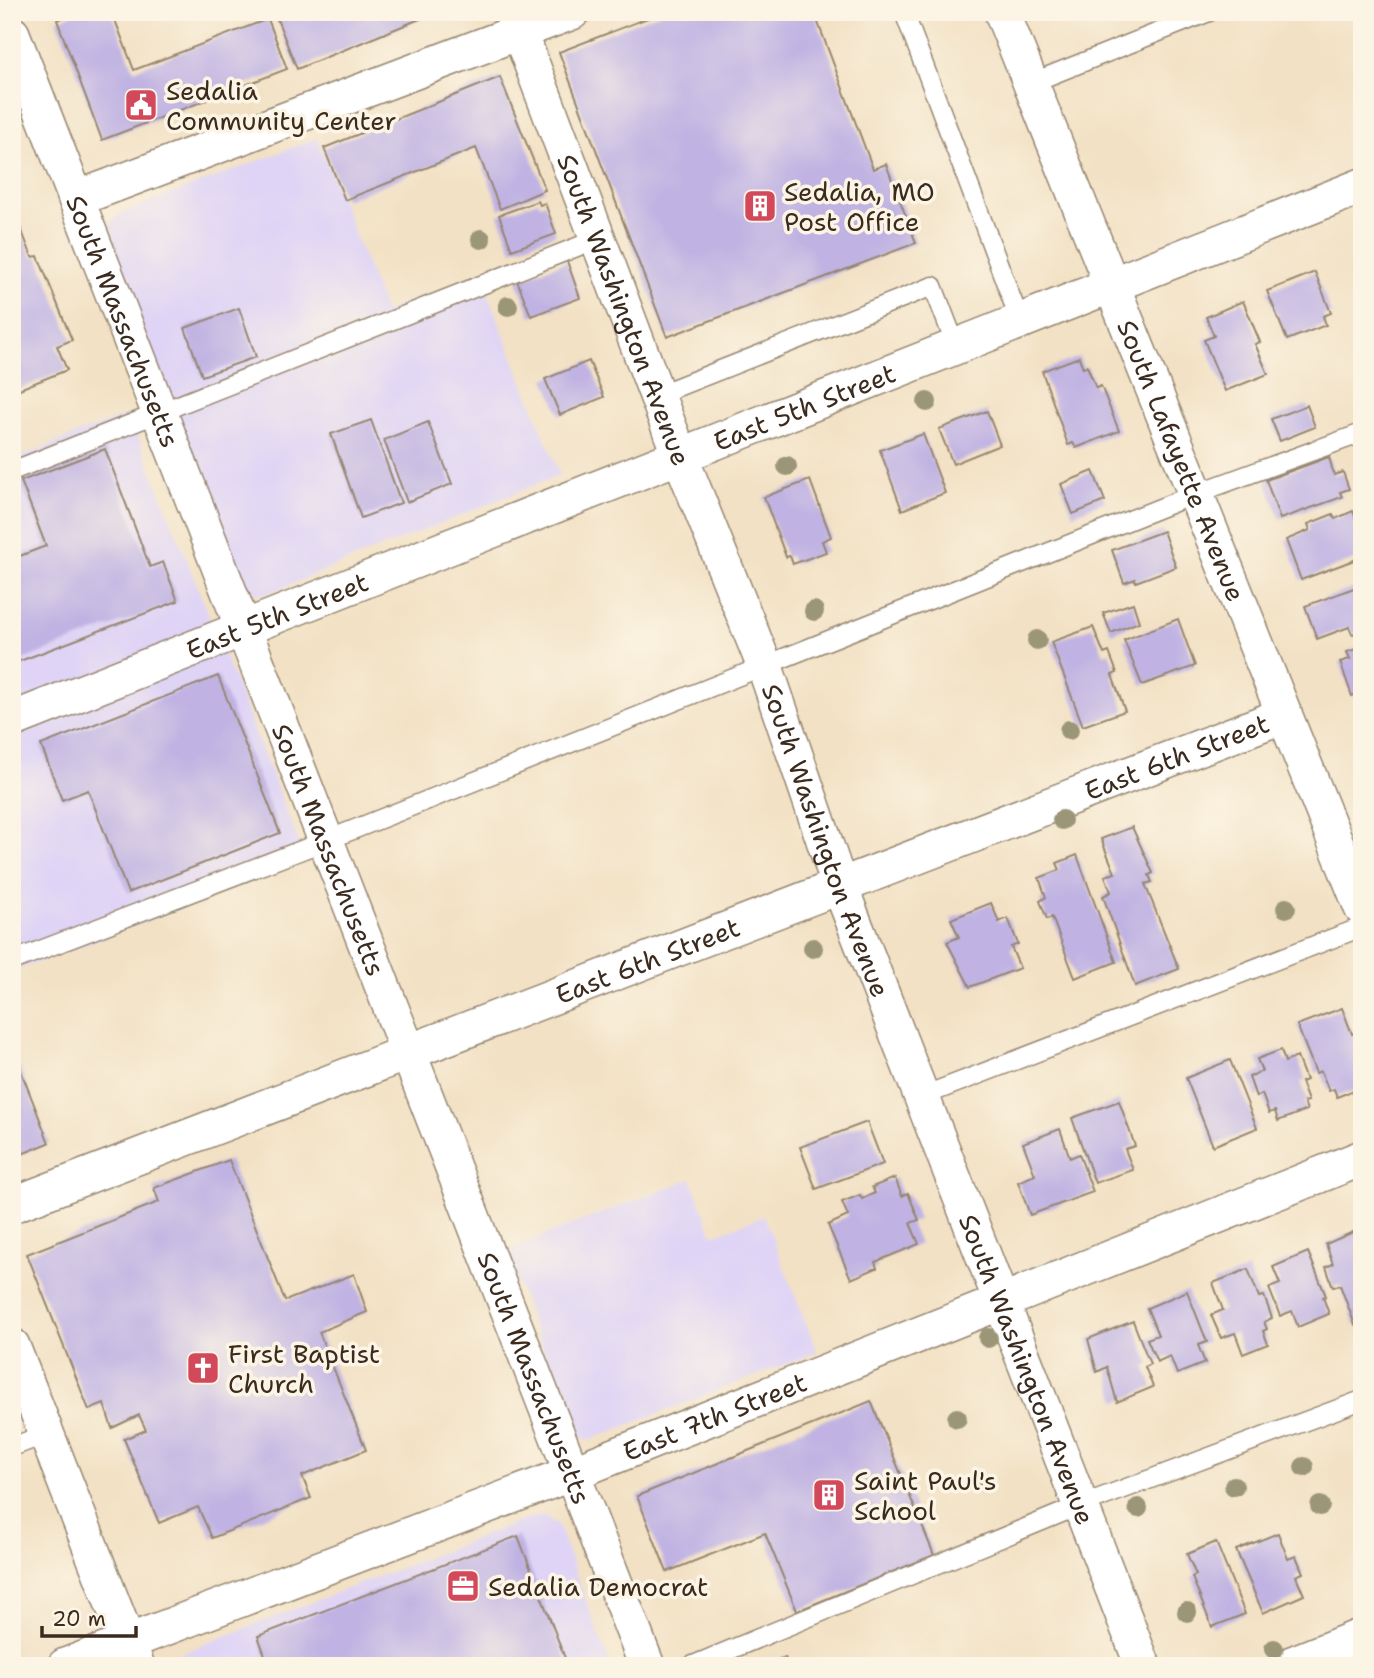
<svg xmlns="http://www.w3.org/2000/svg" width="1374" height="1678" font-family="'Shantell Sans',sans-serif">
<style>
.built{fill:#dfd4f5}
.building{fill:#c0b3e3}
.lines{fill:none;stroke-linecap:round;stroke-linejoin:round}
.lane-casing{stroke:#968671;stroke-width:21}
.street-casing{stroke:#968671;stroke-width:38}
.lane{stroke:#fff;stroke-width:18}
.street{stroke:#fff;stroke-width:35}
.tree{fill:#9c9678}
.labels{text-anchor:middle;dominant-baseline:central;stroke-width:7;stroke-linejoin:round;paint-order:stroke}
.poi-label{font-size:26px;fill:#3b2a1e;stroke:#fcf5e5;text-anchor:start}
.street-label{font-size:26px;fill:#3b2a1e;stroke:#fcf5e5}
</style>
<rect width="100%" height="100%" fill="#fcf5e5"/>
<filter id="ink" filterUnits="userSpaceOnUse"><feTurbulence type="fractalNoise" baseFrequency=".0143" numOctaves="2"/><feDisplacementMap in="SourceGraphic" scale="14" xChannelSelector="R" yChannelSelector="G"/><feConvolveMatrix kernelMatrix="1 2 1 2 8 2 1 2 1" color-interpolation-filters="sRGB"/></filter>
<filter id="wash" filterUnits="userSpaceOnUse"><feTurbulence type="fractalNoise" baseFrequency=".00686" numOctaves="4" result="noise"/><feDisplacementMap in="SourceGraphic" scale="28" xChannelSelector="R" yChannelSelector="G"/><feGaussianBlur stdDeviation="1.57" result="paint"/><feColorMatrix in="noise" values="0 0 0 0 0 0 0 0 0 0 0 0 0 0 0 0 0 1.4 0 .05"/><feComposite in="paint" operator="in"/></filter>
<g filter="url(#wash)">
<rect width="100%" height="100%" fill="#f2e1c4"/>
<g class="built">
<polygon points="317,138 385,312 480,275 560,475 267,594 254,594 242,587 109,239 109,224 120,214"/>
<polygon points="129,414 306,861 12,972 12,460"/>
<polygon points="691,1179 713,1235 764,1216 817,1352 592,1439 577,1438 505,1251"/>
<polygon points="543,1515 557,1524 611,1666 165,1666 174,1656 527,1519"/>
</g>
<g id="blocks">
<g class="building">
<polygon points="77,12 112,12 134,70 268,19 287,69 102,140 57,20"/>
<polygon points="294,12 437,12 297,69 277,19"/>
<polygon points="663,12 814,12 873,169 886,164 916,243 667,337 559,52"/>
<polygon points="500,77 545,190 500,209 476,148 345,200 324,148"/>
<polygon points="538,201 540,205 545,203 556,234 512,250 499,215"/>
<polygon points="12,206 32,257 38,256 72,340 57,346 67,370 12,392"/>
<polygon points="567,261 580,298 531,316 517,280"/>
<polygon points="1315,272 1331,313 1323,316 1326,325 1287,340 1267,291"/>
<polygon points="1243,301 1260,342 1255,344 1268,374 1225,391 1204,340 1214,336 1206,317"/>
<polygon points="239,308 256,357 202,376 185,328"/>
<polygon points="1079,357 1083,368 1087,366 1096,388 1101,386 1119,431 1076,448 1073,443 1068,445 1042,371"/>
<polygon points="589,361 604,397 560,415 545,379"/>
<polygon points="1307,405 1315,427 1280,441 1271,419"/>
<polygon points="987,411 1000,445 953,464 939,429"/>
<polygon points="371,420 401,503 361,518 331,434"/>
<polygon points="428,422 452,484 407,502 384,440"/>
<polygon points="923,434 945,493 902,510 880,450"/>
<polygon points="105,449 150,567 163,562 178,601 12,664 12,559 46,546 21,481"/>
<polygon points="1329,457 1334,475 1343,472 1349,489 1340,492 1342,497 1280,519 1266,480"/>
<polygon points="1093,471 1105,501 1073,514 1061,484"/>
<polygon points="810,480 831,537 822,541 826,552 793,564 790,556 786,557 764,497"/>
<polygon points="1353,511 1362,534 1362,557 1301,580 1286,540 1310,530 1308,524 1333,514 1335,519"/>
<polygon points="1163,531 1176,567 1136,582 1135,579 1124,583 1112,550"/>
<polygon points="1362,585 1362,631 1352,634 1349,627 1317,639 1305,606"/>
<polygon points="1133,603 1139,622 1111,633 1103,613"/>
<polygon points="1178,619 1195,666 1142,685 1124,640"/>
<polygon points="1093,627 1104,654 1109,652 1117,673 1112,675 1125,711 1083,726 1051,642"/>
<polygon points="1362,647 1362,692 1352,696 1340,662 1350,659 1347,652"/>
<polygon points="218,676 280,833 128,893 88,790 62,800 41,745"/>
<polygon points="1132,827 1153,873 1149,875 1152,882 1145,884 1179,969 1135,986 1103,896 1111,892 1105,876 1115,873 1101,839"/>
<polygon points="1077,855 1116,962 1075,978 1052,917 1047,919 1040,901 1046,897 1039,878 1060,870 1057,863"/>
<polygon points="991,903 999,922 1008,918 1018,944 1011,947 1020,968 970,987 947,942 959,937 951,919"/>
<polygon points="1342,1008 1352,1034 1357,1032 1362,1044 1362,1087 1337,1097 1334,1089 1329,1091 1321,1071 1316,1073 1297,1025"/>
<polygon points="12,1048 49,1143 12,1158"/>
<polygon points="1281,1050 1285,1062 1297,1057 1306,1080 1301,1082 1308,1101 1304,1102 1307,1110 1278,1121 1275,1111 1269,1113 1262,1094 1256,1097 1249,1077 1262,1071 1257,1059"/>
<polygon points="1230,1060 1257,1128 1213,1146 1186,1078"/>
<polygon points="1119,1101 1135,1146 1125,1149 1133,1170 1095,1183 1072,1118"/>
<polygon points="867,1122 883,1164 816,1189 800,1147"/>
<polygon points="1060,1129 1070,1158 1079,1154 1093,1192 1030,1215 1018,1182 1035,1175 1023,1143"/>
<polygon points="229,1160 285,1301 354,1274 367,1312 319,1332 366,1450 302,1476 311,1498 212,1538 198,1507 159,1523 124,1439 146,1430 139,1415 112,1428 104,1404 89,1410 27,1254 159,1202 154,1188"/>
<polygon points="895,1178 902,1196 908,1193 919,1220 910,1223 919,1244 875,1262 877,1268 851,1279 828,1225 848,1216 842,1202 860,1195 862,1199 875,1193 872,1187"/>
<polygon points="1362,1228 1362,1322 1355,1325 1340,1285 1333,1287 1326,1267 1333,1264 1326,1244"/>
<polygon points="1308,1252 1326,1296 1323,1297 1329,1314 1298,1327 1292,1311 1280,1316 1269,1288 1280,1284 1273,1267"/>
<polygon points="1248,1269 1259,1297 1264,1296 1272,1318 1264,1322 1267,1329 1263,1331 1268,1344 1243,1354 1235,1333 1221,1338 1211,1315 1223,1310 1213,1283"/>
<polygon points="1187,1291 1207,1342 1198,1345 1205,1363 1177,1374 1170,1356 1157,1362 1147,1339 1158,1335 1147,1308"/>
<polygon points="1133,1321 1150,1364 1145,1367 1153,1387 1117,1402 1107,1367 1097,1372 1088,1339"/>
<polygon points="871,1401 934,1555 797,1611 765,1533 667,1572 637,1496"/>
<polygon points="1278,1533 1288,1559 1296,1556 1303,1573 1296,1576 1304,1595 1263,1613 1236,1550"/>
<polygon points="518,1536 568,1666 269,1666 258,1636"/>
<polygon points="1216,1542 1245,1614 1212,1627 1192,1577 1196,1575 1187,1554"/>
<polygon points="785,1657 788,1666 763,1666"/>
</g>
</g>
</g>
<g filter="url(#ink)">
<use href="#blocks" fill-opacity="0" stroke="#968671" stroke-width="2"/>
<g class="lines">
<defs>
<g id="lane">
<polyline points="904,12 1020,321"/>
<polyline points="1031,83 1209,12"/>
<polyline points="657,395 933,286 956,346"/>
<polyline points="12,471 597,239"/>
<polyline points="12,961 325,841 1195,494 1362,433"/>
<polyline points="923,1096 1362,927"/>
<polyline points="12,1447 46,1434"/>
<polyline points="691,1666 1081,1505 1362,1400"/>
</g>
<g id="street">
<path id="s1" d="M512 12 680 456 765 667 839 884 1143 1666"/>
<path id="s2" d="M1002 12 1362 908"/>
<path id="s3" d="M12 34 647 1666"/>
<polyline points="76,199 572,12"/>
<path id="s4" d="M12 720 1362 186"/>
<path id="s5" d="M12 1205 1284 715"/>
<polyline points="12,1346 137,1666"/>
<path id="s6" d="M65 1666 572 1473 1362 1158"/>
<polyline points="1287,1666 1362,1636"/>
</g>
</defs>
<use href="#lane" class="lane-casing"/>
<use href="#street" class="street-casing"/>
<use href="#lane" class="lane"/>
<use href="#street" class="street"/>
</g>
<g class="tree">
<circle cx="481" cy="239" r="10"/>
<circle cx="508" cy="306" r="10"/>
<circle cx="927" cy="402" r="10"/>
<circle cx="787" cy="466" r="10"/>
<circle cx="814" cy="611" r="10"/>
<circle cx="1037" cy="640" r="10"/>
<circle cx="1069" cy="730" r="10"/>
<circle cx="1062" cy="820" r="10"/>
<circle cx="1286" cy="908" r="10"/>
<circle cx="813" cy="948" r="10"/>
<circle cx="988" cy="1338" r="10"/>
<circle cx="957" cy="1418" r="10"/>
<circle cx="1304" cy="1467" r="10"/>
<circle cx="985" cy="1483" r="10"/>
<circle cx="1234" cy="1486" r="10"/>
<circle cx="1320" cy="1506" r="10"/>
<circle cx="1138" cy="1508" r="10"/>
<circle cx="1187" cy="1612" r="10"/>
<circle cx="1274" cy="1649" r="10"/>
</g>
</g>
<defs>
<symbol id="civic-square" viewBox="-11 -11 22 22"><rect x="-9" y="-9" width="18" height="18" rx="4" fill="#d1495b" stroke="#fcf5e5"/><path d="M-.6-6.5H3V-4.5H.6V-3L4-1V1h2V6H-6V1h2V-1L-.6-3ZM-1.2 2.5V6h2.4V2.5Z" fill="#fff"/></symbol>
<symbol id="building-square" viewBox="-11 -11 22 22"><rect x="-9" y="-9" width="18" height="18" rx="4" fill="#d1495b" stroke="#fcf5e5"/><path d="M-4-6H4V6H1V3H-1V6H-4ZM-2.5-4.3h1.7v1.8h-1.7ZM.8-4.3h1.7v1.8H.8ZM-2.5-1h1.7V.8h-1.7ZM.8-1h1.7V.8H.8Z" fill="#fff"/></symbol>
<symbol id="church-square" viewBox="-11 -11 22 22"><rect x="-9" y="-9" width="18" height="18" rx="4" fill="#d1495b" stroke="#fcf5e5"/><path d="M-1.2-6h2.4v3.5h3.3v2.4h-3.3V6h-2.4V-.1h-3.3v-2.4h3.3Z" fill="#fff"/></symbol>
<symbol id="office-square" viewBox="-11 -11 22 22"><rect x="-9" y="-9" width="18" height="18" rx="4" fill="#d1495b" stroke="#fcf5e5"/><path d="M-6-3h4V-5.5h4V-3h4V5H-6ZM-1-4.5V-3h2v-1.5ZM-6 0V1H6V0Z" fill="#fff"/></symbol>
</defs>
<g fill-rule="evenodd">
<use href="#civic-square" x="122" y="86" width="38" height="38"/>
<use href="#building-square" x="741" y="187" width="38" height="38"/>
<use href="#church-square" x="184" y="1349" width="38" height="38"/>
<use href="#building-square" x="810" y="1476" width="38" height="38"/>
<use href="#office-square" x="444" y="1567" width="38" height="38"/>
</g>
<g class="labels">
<g class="poi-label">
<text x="166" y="90">Sedalia<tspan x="166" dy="30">Community Center</tspan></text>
<text x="784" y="191">Sedalia, MO<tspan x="784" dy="30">Post Office</tspan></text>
<text x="228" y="1353">First Baptist<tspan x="228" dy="30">Church</tspan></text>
<text x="854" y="1480">Saint Paul's<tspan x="854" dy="30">School</tspan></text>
<text x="488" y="1586">Sedalia Democrat</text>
</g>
<g class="street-label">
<text stroke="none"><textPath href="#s1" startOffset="318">South Washington Avenue</textPath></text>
<text stroke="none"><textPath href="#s3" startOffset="308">South Massachusetts</textPath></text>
<text stroke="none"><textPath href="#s4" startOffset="852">East 5th Street</textPath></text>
<text stroke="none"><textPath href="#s2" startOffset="483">South Lafayette Avenue</textPath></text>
<text stroke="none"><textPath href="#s4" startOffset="285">East 5th Street</textPath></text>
<text stroke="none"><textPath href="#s5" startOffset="1248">East 6th Street</textPath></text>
<text stroke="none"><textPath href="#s1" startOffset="886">South Washington Avenue</textPath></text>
<text stroke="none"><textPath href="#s3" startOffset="875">South Massachusetts</textPath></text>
<text stroke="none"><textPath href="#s5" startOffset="681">East 6th Street</textPath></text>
<text stroke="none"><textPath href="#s1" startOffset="1452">South Washington Avenue</textPath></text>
<text stroke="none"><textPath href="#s3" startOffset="1442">South Massachusetts</textPath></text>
<text stroke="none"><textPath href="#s6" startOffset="696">East 7th Street</textPath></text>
</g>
</g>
<rect width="1374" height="1678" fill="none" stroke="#fcf5e5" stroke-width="42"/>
<path d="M42 1626v10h94v-10" fill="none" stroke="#3b2a1e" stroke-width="3.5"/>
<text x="52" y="1626" font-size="21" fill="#3b2a1e" stroke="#fcf5e5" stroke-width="5" paint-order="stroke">20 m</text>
</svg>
